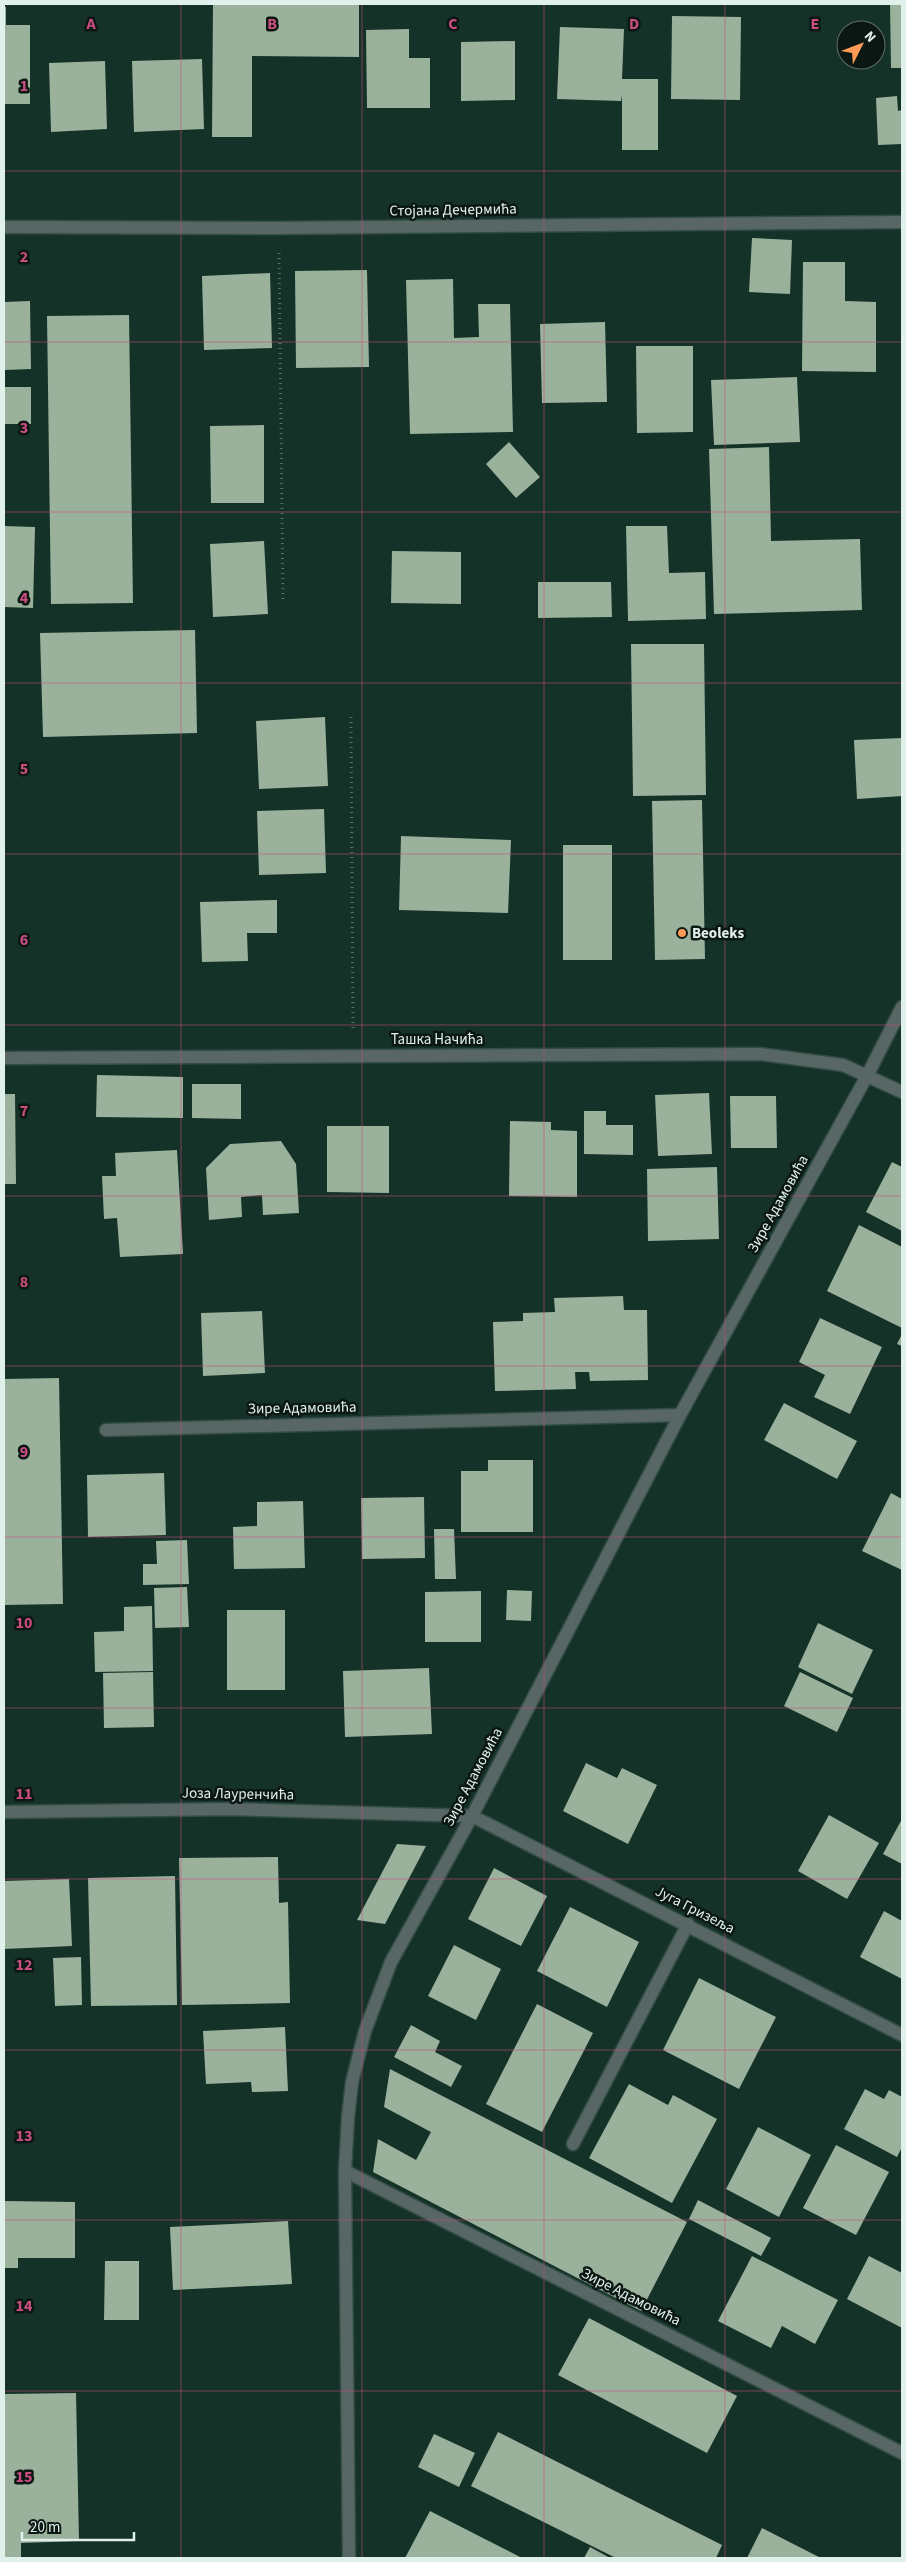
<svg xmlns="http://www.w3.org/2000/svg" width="906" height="2562" font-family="'Source Sans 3',sans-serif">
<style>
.building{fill:#9ab19c}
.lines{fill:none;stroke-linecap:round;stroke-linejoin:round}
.service-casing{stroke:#314d44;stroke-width:15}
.minor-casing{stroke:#314d44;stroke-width:15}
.path{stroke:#597169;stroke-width:3;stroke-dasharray:1 4;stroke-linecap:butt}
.service{stroke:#586666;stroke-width:12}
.minor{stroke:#586666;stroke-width:12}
.grid{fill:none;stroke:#ca4e7f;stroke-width:1;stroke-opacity:0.55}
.poi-dot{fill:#fe9c57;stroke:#0b1713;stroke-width:2}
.labels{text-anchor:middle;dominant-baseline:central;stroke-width:5;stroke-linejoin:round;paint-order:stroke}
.street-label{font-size:15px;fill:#e0f0ea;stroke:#0b1713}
.poi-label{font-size:15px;font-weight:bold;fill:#e0f0ea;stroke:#0b1713;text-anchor:start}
.grid-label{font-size:16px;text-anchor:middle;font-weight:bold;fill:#ca4e7f;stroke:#0b1713;stroke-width:5;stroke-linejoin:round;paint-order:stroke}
</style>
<rect width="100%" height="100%" fill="#153229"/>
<g class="building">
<polygon points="213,4 359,4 359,57 252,56 252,137 212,137"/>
<polygon points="890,4 902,4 902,68 891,68"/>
<polygon points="4,7 6,7 6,25 30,25 30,104 4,104"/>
<polygon points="672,16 741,17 740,100 671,99"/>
<polygon points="560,27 624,29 622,79 658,79 658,150 622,150 622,95 621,101 557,99"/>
<polygon points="409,29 409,58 430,58 430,108 367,108 366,30"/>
<polygon points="515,41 515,100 461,101 461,42"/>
<polygon points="202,59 204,129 134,132 132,61"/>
<polygon points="105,61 107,129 51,132 49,63"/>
<polygon points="897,96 898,111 902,110 902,144 878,145 876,98"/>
<polygon points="752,238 792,240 790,294 749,292"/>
<polygon points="803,262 845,262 845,301 876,302 876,372 802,371"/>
<polygon points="367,270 369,367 296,368 295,271"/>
<polygon points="270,273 272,348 204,350 202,276"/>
<polygon points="453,279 454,338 479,337 478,304 510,304 513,432 410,434 406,280"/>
<polygon points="30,301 31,369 4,370 4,302"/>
<polygon points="129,315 133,603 51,604 47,316"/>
<polygon points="605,322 607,402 542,403 540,324"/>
<polygon points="636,346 693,346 693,432 637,433"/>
<polygon points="797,377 800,442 714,445 711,380"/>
<rect x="4" y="387" width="27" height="37"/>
<polygon points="264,425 264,503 211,503 210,426"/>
<polygon points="509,442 540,477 516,498 486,464"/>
<polygon points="769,447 771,541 860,539 862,610 714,614 709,449"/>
<polygon points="4,526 35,527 33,608 4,607"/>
<polygon points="626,526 667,526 669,573 705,572 706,619 628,621"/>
<polygon points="264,541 268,614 213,617 210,544"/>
<polygon points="392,551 461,552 461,604 391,603"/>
<polygon points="538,582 611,582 612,617 538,618"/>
<polygon points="195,630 197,733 43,737 40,633"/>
<polygon points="631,644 704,644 706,795 633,796"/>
<polygon points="325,717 328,786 259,789 256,721"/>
<polygon points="902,738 902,796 857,799 854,740"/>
<polygon points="702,800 705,959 655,960 652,801"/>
<polygon points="324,809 326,873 259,875 257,811"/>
<polygon points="401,836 511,840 508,913 399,910"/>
<rect x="563" y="845" width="49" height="115"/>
<polygon points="277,900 277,933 247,933 248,961 202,962 200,902"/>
<polygon points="97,1075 183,1077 183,1118 96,1117"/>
<polygon points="192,1084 241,1084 241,1119 192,1118"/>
<polygon points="709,1093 712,1154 658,1156 655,1095"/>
<polygon points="4,1094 15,1094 16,1184 4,1184"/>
<polygon points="730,1096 776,1096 777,1148 731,1148"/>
<polygon points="584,1111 606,1111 606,1125 633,1125 633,1155 584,1154"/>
<polygon points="510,1121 551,1122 551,1130 577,1131 577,1197 509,1196"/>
<polygon points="327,1126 389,1126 389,1193 327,1192"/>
<polygon points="281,1141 296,1164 299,1213 263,1215 262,1195 241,1197 242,1217 209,1220 206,1168 230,1144"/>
<polygon points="177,1150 183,1254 120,1257 117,1218 104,1219 102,1176 116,1176 115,1153"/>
<polygon points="892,1162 902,1167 902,1231 866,1212"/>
<polygon points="717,1167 719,1239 648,1241 647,1169"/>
<polygon points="859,1225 902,1247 902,1328 827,1291"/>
<polygon points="623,1296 624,1310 647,1310 648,1380 590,1381 589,1372 575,1372 576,1389 495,1391 493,1322 523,1321 523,1313 555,1312 554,1298"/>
<polygon points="262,1311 265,1373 203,1376 201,1313"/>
<polygon points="820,1318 882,1347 850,1414 814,1397 825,1375 799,1362"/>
<polygon points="902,1334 902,1346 897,1344"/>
<polygon points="59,1378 63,1604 4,1605 4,1379"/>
<polygon points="784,1403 857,1441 837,1479 764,1440"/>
<polygon points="488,1460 533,1460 533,1532 461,1532 461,1471 488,1471"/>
<polygon points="164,1473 166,1535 88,1537 87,1475"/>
<polygon points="891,1493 902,1499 902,1570 862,1551"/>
<polygon points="424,1497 425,1558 362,1559 361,1498"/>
<polygon points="303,1501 305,1568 234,1569 233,1527 257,1526 257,1502"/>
<polygon points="434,1529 454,1529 456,1579 435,1579"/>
<polygon points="187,1540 189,1584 143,1585 143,1564 157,1564 156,1541"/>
<polygon points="187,1587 189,1627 155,1628 154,1588"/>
<polygon points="507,1590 532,1591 531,1621 506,1620"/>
<polygon points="481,1591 481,1642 425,1642 425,1592"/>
<polygon points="152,1606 153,1671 95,1672 94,1632 124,1631 124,1607"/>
<rect x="227" y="1610" width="58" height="80"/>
<polygon points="818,1623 873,1650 852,1694 798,1667"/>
<polygon points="429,1668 432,1734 345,1737 343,1671"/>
<polygon points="153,1672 154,1727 104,1728 103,1673"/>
<polygon points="800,1672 853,1698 837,1732 784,1706"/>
<polygon points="586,1763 617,1778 622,1768 657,1785 628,1844 563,1811"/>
<polygon points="829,1815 879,1843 847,1899 798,1871"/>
<polygon points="902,1819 902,1864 883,1854"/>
<polygon points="397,1844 426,1846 385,1924 357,1920"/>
<polygon points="278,1857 279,1903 288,1902 290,2003 182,2005 179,1858"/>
<polygon points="494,1868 547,1896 521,1946 468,1919"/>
<polygon points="175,1876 177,2005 91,2006 88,1878"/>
<polygon points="69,1879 72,1946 4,1949 4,1881"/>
<polygon points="570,1907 639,1942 607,2007 537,1971"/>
<polygon points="884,1911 902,1921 902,1979 860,1957"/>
<polygon points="454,1945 501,1969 476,2020 428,1996"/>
<polygon points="81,1957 82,2005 55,2006 53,1958"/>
<polygon points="699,1978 776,2017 739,2089 663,2050"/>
<polygon points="537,2004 593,2033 542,2132 486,2104"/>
<polygon points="411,2025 440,2041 435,2052 462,2066 451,2087 394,2057"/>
<polygon points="285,2027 288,2091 252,2092 251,2082 206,2084 203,2031"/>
<polygon points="390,2069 687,2222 641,2311 373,2172 378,2139 416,2160 431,2132 384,2107"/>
<polygon points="629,2084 668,2105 673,2095 717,2119 672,2203 589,2158"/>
<polygon points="865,2089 884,2099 889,2090 902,2097 902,2147 897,2157 844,2129"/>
<polygon points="758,2127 811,2155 779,2217 726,2189"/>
<polygon points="836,2145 889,2172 856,2235 803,2208"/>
<polygon points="698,2200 771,2238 761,2256 689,2219"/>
<polygon points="4,2201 75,2202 75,2258 18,2258 18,2268 4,2268"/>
<polygon points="288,2221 292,2284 173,2290 170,2227"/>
<polygon points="752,2256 838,2300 815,2344 782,2326 771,2348 718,2321"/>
<polygon points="869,2256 902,2273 902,2328 847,2299"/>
<polygon points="105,2261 139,2261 139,2320 104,2320"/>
<polygon points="589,2318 737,2396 707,2453 558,2375"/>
<polygon points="76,2393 79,2541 21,2543 21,2558 4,2558 4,2394"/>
<polygon points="498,2432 722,2545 716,2558 616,2558 471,2486"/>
<polygon points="434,2434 475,2453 459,2487 418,2467"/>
<polygon points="430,2511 522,2558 405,2558"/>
<polygon points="762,2528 813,2554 821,2558 747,2558"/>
<polygon points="590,2547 610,2558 584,2558"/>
</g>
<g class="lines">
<defs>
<g id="service">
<polyline points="106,1430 680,1415"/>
<polyline points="573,2144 688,1924"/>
<polyline points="345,2171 902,2453"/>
</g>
<g id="minor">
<polyline points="4,227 279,228 902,222"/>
<polyline points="4,1058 760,1054 843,1065 902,1092"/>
<polyline points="4,1812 232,1809 472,1816 902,2035"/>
<polyline points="349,2558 345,2171 348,2117 352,2082 365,2031 391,1962 472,1816 680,1415 868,1074 902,1007"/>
</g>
</defs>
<use href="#service" class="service-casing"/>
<use href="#minor" class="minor-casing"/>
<g class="path">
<polyline points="279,253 283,599"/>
<polyline points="351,717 353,1031"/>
</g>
<use href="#service" class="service"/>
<use href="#minor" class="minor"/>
</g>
<path class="grid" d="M181 4V2558M362 4V2558M544 4V2558M725 4V2558M4 171H902M4 342H902M4 512H902M4 683H902M4 854H902M4 1025H902M4 1196H902M4 1366H902M4 1537H902M4 1708H902M4 1879H902M4 2050H902M4 2220H902M4 2391H902"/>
<circle class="poi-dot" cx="682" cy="933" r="5"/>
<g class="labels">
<g class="street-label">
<text transform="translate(453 210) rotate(-1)">Стојана Дечермића</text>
<text x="437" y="1039">Ташка Начића</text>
<text transform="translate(778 1204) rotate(-61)">Зире Адамовића</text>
<text transform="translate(302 1408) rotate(-1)">Зире Адамовића</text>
<text transform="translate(473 1777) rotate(-62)">Зире Адамовића</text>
<text transform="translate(238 1794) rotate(1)">Јоза Лауренчића</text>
<text transform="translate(695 1910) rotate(27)">Југа Гризеља</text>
<text transform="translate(631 2297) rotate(27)">Зире Адамовића</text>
</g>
<g class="poi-label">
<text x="692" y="933">Beoleks</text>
</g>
</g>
<g class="grid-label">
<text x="91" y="29">A</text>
<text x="272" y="29">B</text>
<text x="453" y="29">C</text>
<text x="634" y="29">D</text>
<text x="815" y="29">E</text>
<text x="24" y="91">1</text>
<text x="24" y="262">2</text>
<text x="24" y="433">3</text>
<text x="24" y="603">4</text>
<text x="24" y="774">5</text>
<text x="24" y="945">6</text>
<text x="24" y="1116">7</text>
<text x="24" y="1287">8</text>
<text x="24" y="1457">9</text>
<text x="24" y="1628">10</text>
<text x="24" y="1799">11</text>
<text x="24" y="1970">12</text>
<text x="24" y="2141">13</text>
<text x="24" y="2311">14</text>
<text x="24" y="2482">15</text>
</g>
<rect width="906" height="2562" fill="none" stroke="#e0f0ea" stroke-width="10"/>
<g transform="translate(861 45) rotate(48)"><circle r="24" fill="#0b1713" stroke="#606e69"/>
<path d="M0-4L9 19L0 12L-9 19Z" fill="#fe9c57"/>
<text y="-8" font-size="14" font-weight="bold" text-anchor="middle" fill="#e0f0ea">N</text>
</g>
<path d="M22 2532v8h112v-8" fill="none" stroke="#e0f0ea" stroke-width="2.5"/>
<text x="30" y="2532" font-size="15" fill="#e0f0ea" stroke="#0b1713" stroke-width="4" paint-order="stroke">20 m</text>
</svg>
